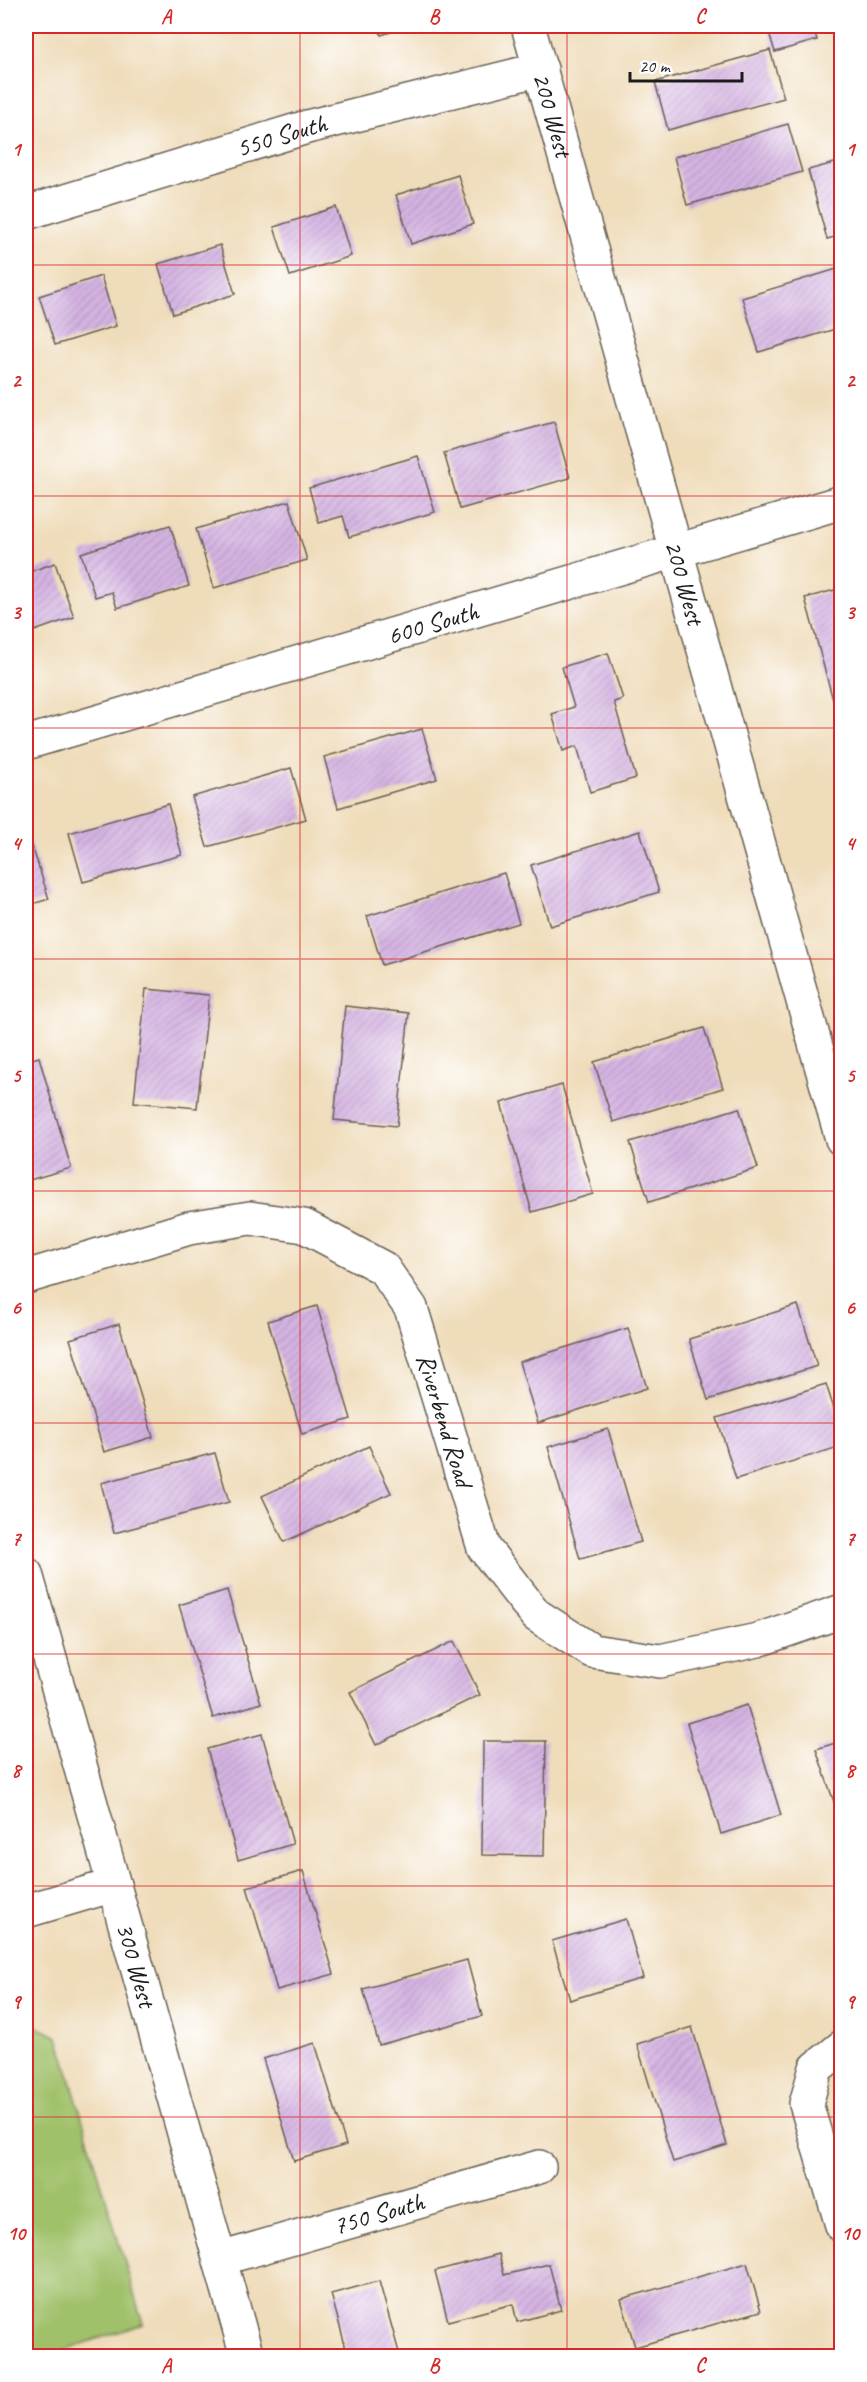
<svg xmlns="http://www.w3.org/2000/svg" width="867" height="2382" font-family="Caveat,sans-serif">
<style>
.green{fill:#a0c16a;stroke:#5e6e43;stroke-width:1.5}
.building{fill:url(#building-hatch)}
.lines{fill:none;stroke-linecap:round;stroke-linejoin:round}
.minor-casing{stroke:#665f53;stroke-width:36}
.minor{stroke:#fff;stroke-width:33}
.grid{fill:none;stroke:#d62828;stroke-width:1.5;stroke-opacity:0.55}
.labels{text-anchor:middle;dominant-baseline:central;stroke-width:5;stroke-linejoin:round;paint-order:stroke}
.street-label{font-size:26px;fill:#1c1c1c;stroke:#fff}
.neatline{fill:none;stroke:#d62828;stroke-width:2}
.grid-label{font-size:20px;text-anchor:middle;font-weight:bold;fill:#d62828}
</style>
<defs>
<pattern id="building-hatch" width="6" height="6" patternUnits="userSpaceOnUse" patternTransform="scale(1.5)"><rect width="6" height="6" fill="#d5b3e2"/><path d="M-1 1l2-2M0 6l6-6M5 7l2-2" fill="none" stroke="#b699c1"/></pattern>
</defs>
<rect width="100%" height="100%" fill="#fff"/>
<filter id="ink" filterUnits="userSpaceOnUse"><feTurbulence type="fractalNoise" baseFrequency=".0167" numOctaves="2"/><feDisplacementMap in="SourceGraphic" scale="12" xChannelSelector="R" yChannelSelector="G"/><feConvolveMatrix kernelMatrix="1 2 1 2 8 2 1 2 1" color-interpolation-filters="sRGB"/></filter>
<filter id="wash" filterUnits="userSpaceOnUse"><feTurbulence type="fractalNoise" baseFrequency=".008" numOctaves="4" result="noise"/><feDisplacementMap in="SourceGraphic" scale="24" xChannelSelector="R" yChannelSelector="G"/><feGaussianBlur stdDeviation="1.35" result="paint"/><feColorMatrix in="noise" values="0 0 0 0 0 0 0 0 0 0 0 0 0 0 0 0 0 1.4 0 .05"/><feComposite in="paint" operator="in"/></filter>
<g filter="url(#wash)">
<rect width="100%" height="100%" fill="#efdcba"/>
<polygon class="green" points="26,2021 58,2037 143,2324 46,2356 26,2356"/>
<g id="blocks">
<g class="building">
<polygon points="378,26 410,26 381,35"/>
<polygon points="767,26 813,26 817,40 775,52"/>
<polygon points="770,50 784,98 668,130 655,82"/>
<polygon points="788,124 802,172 687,205 674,157"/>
<polygon points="842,161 842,235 827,239 808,170"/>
<polygon points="458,175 473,224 411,244 396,195"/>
<polygon points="336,207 351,256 290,276 274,227"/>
<polygon points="220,245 235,294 173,314 158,264"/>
<polygon points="840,268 842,327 759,352 742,298"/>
<polygon points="101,276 116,326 55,345 39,296"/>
<polygon points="554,422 570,478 460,509 444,453"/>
<polygon points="418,456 435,512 349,537 343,516 319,523 309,488"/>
<polygon points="289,501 307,560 214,588 196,529"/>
<polygon points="170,525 189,586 117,608 112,592 95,597 81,553"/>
<polygon points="55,563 74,617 26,634 26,573"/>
<polygon points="842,588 842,717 838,718 805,598"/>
<polygon points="608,653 623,699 614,702 636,778 590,792 577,746 563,751 552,714 574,707 562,667"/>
<polygon points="422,729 437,779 338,808 324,757"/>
<polygon points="291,768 306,819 207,847 192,797"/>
<polygon points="168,804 182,855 83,882 69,833"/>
<polygon points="640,831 659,892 550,926 531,865"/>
<polygon points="31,843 49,899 26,906 26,845"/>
<polygon points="504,873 519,923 382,965 367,916"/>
<polygon points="146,989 209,995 197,1108 134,1102"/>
<polygon points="345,1006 409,1013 397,1126 334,1120"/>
<polygon points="704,1028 723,1088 613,1122 594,1062"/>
<polygon points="39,1057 71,1168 26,1181 26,1061"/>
<polygon points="562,1085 593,1194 532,1212 501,1103"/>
<polygon points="739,1108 758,1168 649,1202 630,1142"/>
<polygon points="798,1305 817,1366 708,1400 689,1339"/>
<polygon points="317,1306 351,1419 302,1434 268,1321"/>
<polygon points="119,1324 153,1437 104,1452 70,1339"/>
<polygon points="628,1328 647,1388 538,1423 519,1362"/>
<polygon points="826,1384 842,1434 842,1446 736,1479 717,1418"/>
<polygon points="608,1429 641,1542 580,1559 548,1447"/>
<polygon points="369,1446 391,1493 284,1542 262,1496"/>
<polygon points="215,1453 229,1502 114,1533 101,1483"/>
<polygon points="227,1590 261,1703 213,1718 179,1605"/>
<polygon points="454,1641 480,1695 376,1745 350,1692"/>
<polygon points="747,1705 781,1815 721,1834 687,1723"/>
<polygon points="262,1734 293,1844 238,1860 207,1749"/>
<polygon points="483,1741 546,1741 544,1856 482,1855"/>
<polygon points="842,1741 842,1819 840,1820 816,1749"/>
<polygon points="303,1871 334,1974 277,1990 247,1887"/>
<polygon points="626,1919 643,1978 570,2000 552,1941"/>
<polygon points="467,1960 482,2016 379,2045 363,1989"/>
<polygon points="692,2027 727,2145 673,2162 637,2044"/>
<polygon points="315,2043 346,2145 294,2161 263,2059"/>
<polygon points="499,2254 504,2275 549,2264 561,2310 517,2322 513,2304 448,2321 435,2271"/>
<polygon points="747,2263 761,2311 635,2347 621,2299"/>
<polygon points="379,2281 400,2356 348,2356 331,2294"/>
</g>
</g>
</g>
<g filter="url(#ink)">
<use href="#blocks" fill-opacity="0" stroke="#665f53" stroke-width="1.5"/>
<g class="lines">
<defs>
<g id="minor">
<path id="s1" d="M528 26 842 1139"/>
<path id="s2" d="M26 213 307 127 541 69"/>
<path id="s3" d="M26 743 842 502"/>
<path id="s4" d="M26 1277 189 1228 250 1218 304 1226 383 1268 411 1308 484 1548 536 1615 592 1651 660 1661 758 1640 842 1611"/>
<path id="s5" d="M26 1574 247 2356"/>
<polyline points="26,1911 114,1885"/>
<polyline points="842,2047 816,2068 806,2104 842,2225"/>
<path id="s6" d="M220 2259 539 2167"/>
</g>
</defs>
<use href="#minor" class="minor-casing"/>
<use href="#minor" class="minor"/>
</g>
</g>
<path class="grid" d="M300 26V2356M567 26V2356M26 265H842M26 496H842M26 728H842M26 959H842M26 1191H842M26 1423H842M26 1654H842M26 1886H842M26 2117H842"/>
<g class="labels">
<g class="street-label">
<text stroke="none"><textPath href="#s1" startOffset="92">200 West</textPath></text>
<text stroke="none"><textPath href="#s2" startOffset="267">550 South</textPath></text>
<text stroke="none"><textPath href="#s1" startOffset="578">200 West</textPath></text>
<text stroke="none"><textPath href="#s3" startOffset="424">600 South</textPath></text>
<text stroke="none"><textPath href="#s4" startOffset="542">Riverbend Road</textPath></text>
<text stroke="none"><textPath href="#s5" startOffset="406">300 West</textPath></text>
<text stroke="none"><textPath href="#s6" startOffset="165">750 South</textPath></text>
</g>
</g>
<rect width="867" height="2382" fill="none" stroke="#fff" stroke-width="66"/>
<path d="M630 72v9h112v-9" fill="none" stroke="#1c1c1c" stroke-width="3"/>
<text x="639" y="72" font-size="18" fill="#1c1c1c" stroke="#ffffff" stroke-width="4.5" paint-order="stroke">20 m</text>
<rect x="33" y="33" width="801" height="2316" class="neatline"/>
<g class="grid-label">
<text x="166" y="23">A</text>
<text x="434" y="23">B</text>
<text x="700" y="23">C</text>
<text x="16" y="156">1</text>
<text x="850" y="156">1</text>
<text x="16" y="387">2</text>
<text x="850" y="387">2</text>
<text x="16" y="619">3</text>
<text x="850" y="619">3</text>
<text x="16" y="850">4</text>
<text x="850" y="850">4</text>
<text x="16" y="1082">5</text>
<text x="850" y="1082">5</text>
<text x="16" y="1314">6</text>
<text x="850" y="1314">6</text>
<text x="16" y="1545">7</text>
<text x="850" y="1545">7</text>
<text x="16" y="1777">8</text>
<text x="850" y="1777">8</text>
<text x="16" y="2008">9</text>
<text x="850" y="2008">9</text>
<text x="16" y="2240">10</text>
<text x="850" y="2240">10</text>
<text x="166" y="2372">A</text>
<text x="434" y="2372">B</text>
<text x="700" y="2372">C</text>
</g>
</svg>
